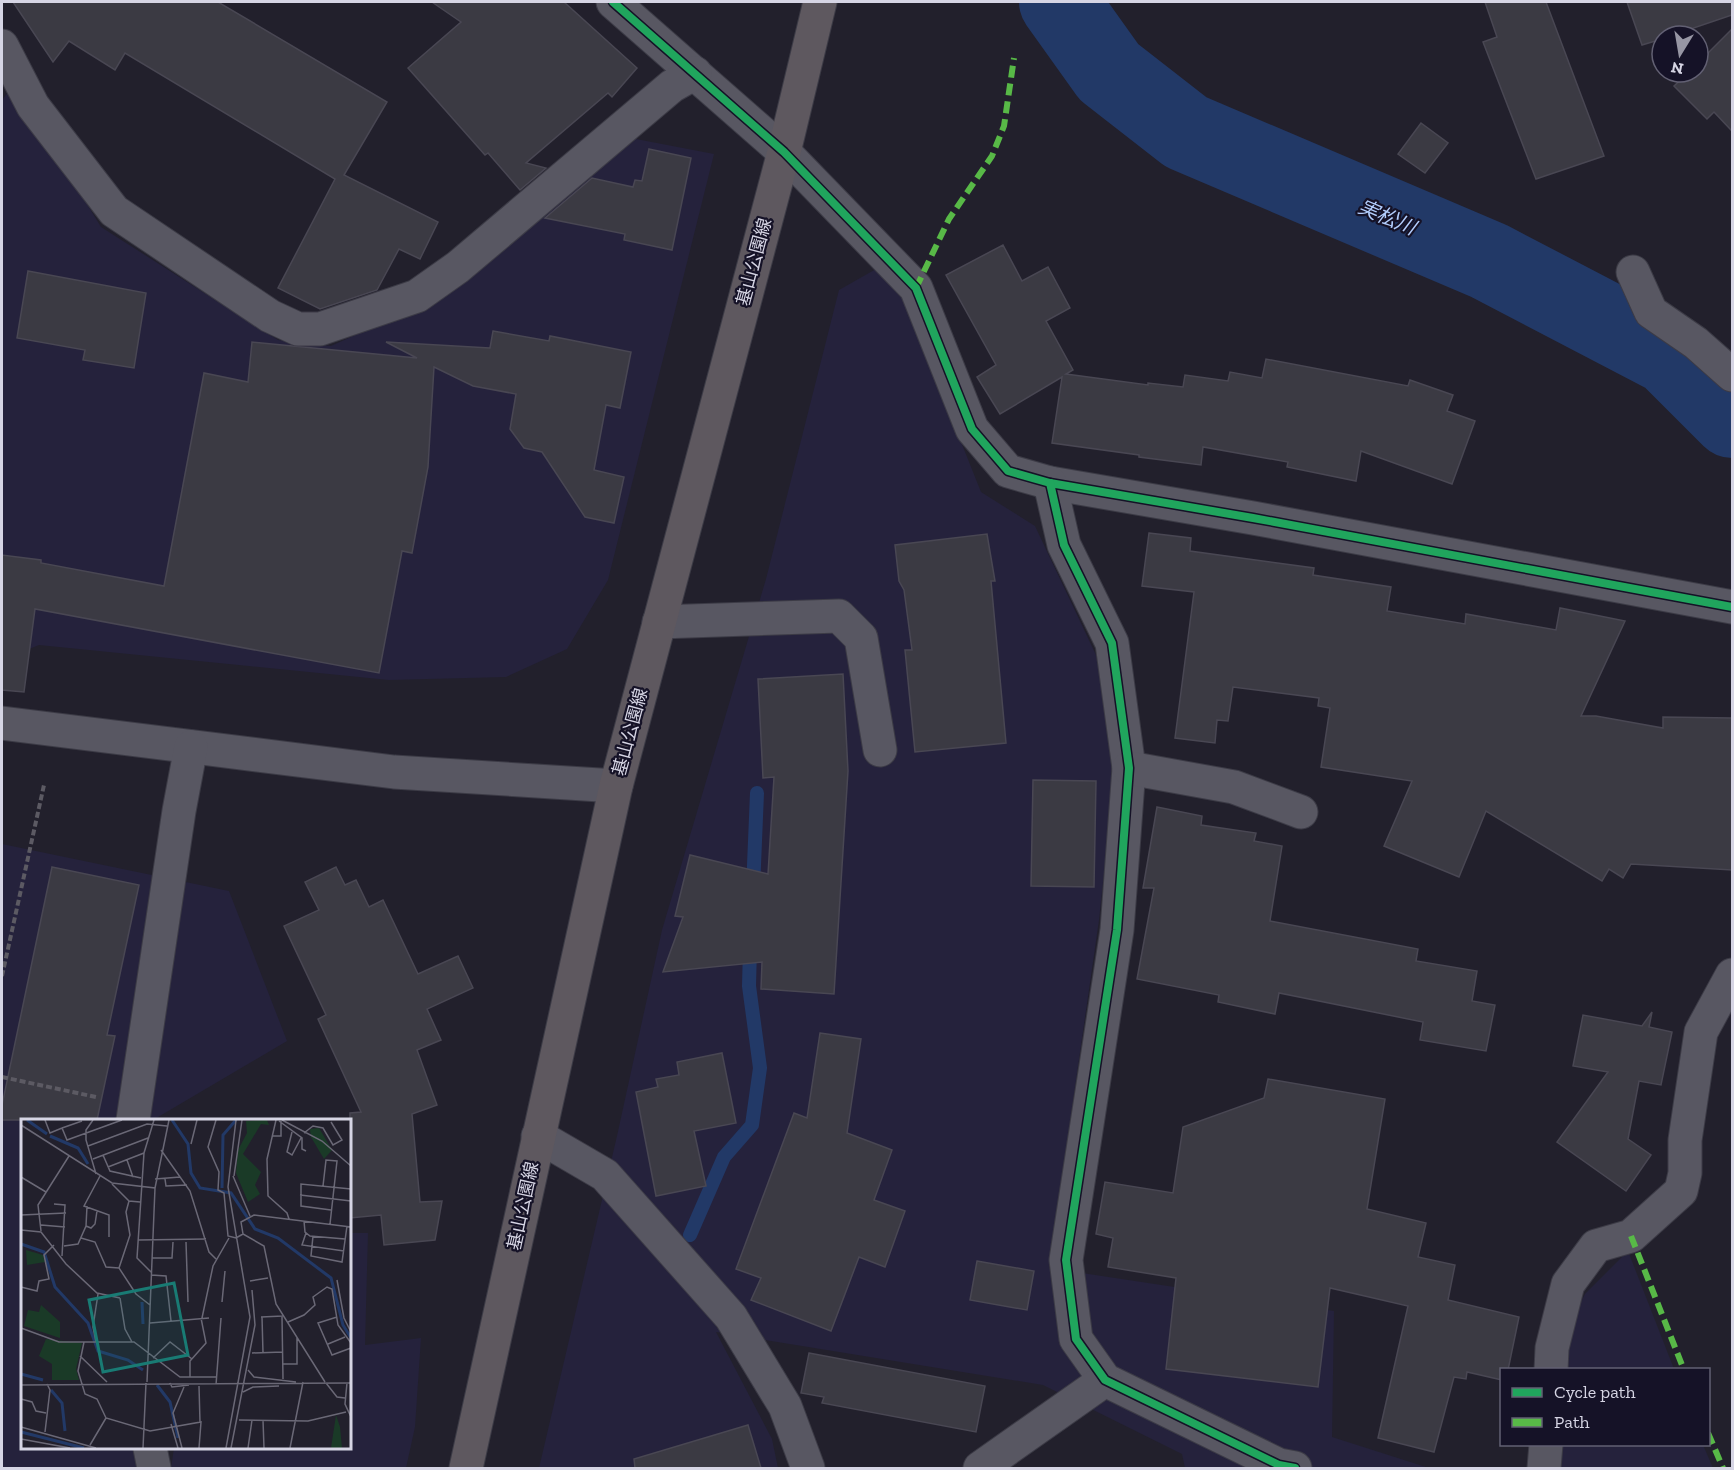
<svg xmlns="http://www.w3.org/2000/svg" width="1734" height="1470" font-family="'Zilla Slab','Noto Sans JP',serif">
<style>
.built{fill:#25223c}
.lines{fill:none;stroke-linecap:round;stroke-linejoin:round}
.stream{stroke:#223967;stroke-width:14}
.river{stroke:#223967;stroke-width:80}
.building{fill:#3b3a43;stroke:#494753;stroke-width:1.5}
.minor-casing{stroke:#3c3b46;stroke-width:35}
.major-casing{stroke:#3c3b46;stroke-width:35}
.path{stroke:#5c5a63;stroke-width:4;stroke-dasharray:6 3;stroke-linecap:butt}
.minor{stroke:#585762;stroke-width:33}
.major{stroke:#5e585f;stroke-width:33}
.quiet{stroke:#58b947;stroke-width:6;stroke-dasharray:12 6;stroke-linecap:butt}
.cycleway-casing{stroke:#151227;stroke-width:11}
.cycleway{stroke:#20a55d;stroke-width:8}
.labels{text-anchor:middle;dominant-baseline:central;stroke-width:4.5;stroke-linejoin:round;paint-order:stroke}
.street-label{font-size:18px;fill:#d6d5e4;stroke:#151227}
.water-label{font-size:20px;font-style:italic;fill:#b3cefe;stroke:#151227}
.inset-river{fill:none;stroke:#223967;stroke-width:3}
.inset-road{fill:none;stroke:#6a6876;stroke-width:1.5}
.view{fill:#197b74;fill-opacity:0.15;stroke:#197b74;stroke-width:3}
.inset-edge{fill:none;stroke:#d6d5e4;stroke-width:3}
</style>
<rect width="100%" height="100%" fill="#22202c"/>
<g class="built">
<polygon points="14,85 101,227 278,340 331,346 417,307 529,224 636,139 714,154 608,580 567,649 506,677 389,680 39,645 2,660 2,100"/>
<polygon points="876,269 904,299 981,492 1035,526 1096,655 1116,759 1099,920 1049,1268 1334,1311 1332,1437 1429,1468 1185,1468 1182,1454 1043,1385 716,1332 772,1439 778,1468 539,1468 617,1136 662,930 766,579 839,290"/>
<polygon points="2,844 229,891 287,1041 153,1120 22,1120 22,1448 134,1448 139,1468 2,1468"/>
<polygon points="350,1233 368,1233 365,1345 421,1338 415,1427 406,1468 171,1468 174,1448 350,1448"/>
<polygon points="1628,1251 1674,1369 1565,1370 1571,1322 1585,1294"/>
<polygon points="1556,1444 1703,1445 1713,1468 1555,1468"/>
</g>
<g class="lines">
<g class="stream">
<polyline points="753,889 757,793"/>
<polyline points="690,1235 724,1157 752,1125 760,1068 749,986 750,947"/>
</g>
<polyline class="river" points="1059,2 1109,72 1186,132 1489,261 1669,355 1732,418"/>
</g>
<g class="building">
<polygon points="13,2 218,2 387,102 344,175 438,222 420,259 399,249 377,290 320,309 278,288 335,179 125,53 115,70 69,41 53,62"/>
<polygon points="432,2 564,2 637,68 612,97 608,93 526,163 546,168 520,190 488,153 485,155 408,68 461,22"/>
<polygon points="1485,2 1546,2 1604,156 1536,179 1483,42 1497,37"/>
<polygon points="1627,2 1732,2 1732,15 1670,36 1662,36 1662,39 1642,45"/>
<polygon points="1732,29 1732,131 1714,112 1707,119 1674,86 1689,72 1698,72 1698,63"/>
<polygon points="1421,123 1448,143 1425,173 1398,154"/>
<polygon points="649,149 691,158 672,250 624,240 625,234 545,218 592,178 633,187 635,180 642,181"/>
<polygon points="1003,245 1022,281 1048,267 1070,308 1046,321 1073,370 1066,374 1148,385 1148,383 1183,387 1185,375 1228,381 1230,372 1262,378 1266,359 1408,386 1410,380 1453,395 1447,411 1475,421 1452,484 1361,451 1356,481 1287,467 1288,462 1203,447 1201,465 1139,457 1139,455 1052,443 1062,377 1000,414 977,377 996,365 946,275"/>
<polygon points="28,271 146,293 134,368 83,360 85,350 17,338"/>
<polygon points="493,331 549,341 550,336 631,352 620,408 606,405 594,470 624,477 614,523 585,517 542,452 524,448 510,429 516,394 473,386 434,367 428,467 412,553 402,551 379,673 35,609 24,692 2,690 2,555 41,560 41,563 164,586 204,373 248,382 252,342 417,358 386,342 490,348"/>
<polygon points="1149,533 1191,538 1190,551 1314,568 1313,575 1391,587 1387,611 1465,624 1466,614 1556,630 1560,608 1625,621 1581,716 1596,716 1663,728 1663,717 1732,718 1732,870 1631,864 1623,878 1609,869 1602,881 1486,811 1459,877 1384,846 1412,781 1321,767 1330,708 1318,706 1319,698 1233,687 1228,721 1217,720 1215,743 1175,738 1194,592 1142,586"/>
<polygon points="987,534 995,581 991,581 1006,743 915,752 905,650 912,650 904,590 899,581 895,545"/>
<polygon points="843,674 848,771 834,994 761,989 762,962 663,972 683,917 675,916 690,855 768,874 774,777 763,778 758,679"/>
<polygon points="1033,780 1096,781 1094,887 1031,886"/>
<polygon points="1157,807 1202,816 1201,825 1256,833 1254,841 1282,846 1270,921 1418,949 1416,961 1477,971 1472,1001 1495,1005 1486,1051 1420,1040 1423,1022 1279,993 1275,1014 1218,1002 1219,995 1137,979 1154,888 1143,888"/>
<polygon points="52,867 139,885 107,1035 115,1036 97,1120 2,1120 2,1105"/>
<polygon points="336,867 345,885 356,880 369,907 383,900 418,974 458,956 473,988 427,1009 441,1040 417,1050 437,1105 412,1114 420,1202 442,1201 435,1240 384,1245 381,1215 350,1218 350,1113 361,1112 318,1019 326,1015 284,926 319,910 305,882"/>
<polygon points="1652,1012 1649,1027 1672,1032 1661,1085 1639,1081 1628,1139 1651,1155 1626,1191 1557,1142 1608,1072 1573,1066 1583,1015 1642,1026"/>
<polygon points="820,1033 861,1039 847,1133 892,1150 874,1200 905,1211 885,1267 859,1257 831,1331 751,1300 761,1278 736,1269 794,1113 807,1118"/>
<polygon points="722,1053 736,1123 694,1131 706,1186 656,1196 636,1092 658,1087 656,1079 679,1075 677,1062"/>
<polygon points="1268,1079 1385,1099 1367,1209 1426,1223 1418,1257 1455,1265 1448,1300 1519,1317 1508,1370 1502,1370 1502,1380 1467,1372 1466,1379 1454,1377 1434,1452 1378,1438 1408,1306 1330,1288 1318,1387 1166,1369 1176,1278 1108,1267 1113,1238 1096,1234 1105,1182 1173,1193 1183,1127 1264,1098"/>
<polygon points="977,1261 1034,1271 1027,1310 970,1300"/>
<polygon points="809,1353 985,1386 976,1432 822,1403 824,1397 801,1393"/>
<polygon points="748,1425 761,1468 635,1468 634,1459"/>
</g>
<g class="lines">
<defs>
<g id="minor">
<polyline points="613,2 784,152 916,288 972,429 1008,471 1050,483 1253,518 1732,607"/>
<polyline points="2,46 33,106 114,211 270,316 298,329 320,329 417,296 458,267 672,86 695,73"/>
<polyline points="1633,272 1651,312 1696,343 1732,375"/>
<polyline points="1050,483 1064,545 1112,643 1129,768 1117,930 1066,1260 1076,1339 1105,1380 1279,1465 1295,1468"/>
<polyline points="659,622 839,616 861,638 880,750"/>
<polyline points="2,723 394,772 616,786"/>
<polyline points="1129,768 1234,787 1301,812"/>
<polyline points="133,1120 179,811 191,747"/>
<polyline points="538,1136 605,1175 731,1317 785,1406 808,1468"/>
<polyline points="1551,1370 1552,1348 1568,1284 1596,1246 1631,1236 1681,1191 1685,1173 1685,1140 1701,1032 1732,975"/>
<polyline points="150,1448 154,1468"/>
<polyline points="980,1468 1105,1380"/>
<polyline points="1544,1468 1546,1444"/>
</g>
<polyline id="major" points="466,1468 616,786 784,152 820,2"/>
</defs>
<use href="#minor" class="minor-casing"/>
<use href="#major" class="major-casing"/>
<g class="path">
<polyline points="2,976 44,785"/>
<polyline points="2,1077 96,1097"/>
</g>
<use href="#minor" class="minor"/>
<use href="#major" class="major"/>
<g class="quiet">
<polyline points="916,288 949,219 992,156 1004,126 1014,58"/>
<polyline points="1631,1236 1684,1370"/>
<polyline points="1708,1433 1723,1468"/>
</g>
<defs>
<g id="cycleway">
<polyline points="613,2 784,152 916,288 972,429 1008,471 1050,483 1253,518 1732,607"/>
<polyline points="1050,483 1064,545 1112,643 1129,768 1117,930 1066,1260 1076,1339 1105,1380 1279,1465 1295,1468"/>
</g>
</defs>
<use href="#cycleway" class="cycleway-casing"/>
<use href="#cycleway" class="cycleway"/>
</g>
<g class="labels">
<g class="street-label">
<text transform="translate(754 262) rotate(-75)">基山公園線</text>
<text transform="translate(630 732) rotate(-75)">基山公園線</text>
<text transform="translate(523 1206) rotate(-78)">基山公園線</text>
</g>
<g class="water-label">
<text transform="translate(1387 217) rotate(23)">実松川</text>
</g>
</g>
<g transform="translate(21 1119)">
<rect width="330" height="330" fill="#22202c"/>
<path d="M298 9 311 31 303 40 290 18 289 10ZM315 296 319 308 321 329H310Z" fill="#1a3a27"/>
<path d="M246 1 248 6 240 5 222 35 240 53 234 66 239 75 227 83 215 54 217 31 226 14 225 2Z" fill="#1a3a27"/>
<path d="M5 131 22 136 24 143 6 146ZM20 186 39 203V219L3 207 7 191 18 193ZM25 220 61 224 55 250 58 261H31V245L18 237Z" fill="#1a3a27"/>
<path class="inset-river" d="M6 1 26 15M151 1 167 25 170 54 179 69 210 74 234 110 257 119 310 159 322 206 330 219M29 17 57 29 67 45M201 69 202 16 215 1M0 125 23 133 34 168 67 204 77 232 107 241 122 251M121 183 122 205M0 255 22 261M136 266 149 283 157 319M30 271 41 284 44 312M0 313 63 329"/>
<path class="inset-road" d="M24 1 29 14 41 9 46 21 101 1M72 1 65 11V21L75 55M195 1 187 28 198 53 197 71 203 74 207 117 215 119 222 115M255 1 246 40 247 77 266 94 268 100M261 1 301 22 330 47M258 2 281 19V30L285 32M0 6 91 64 134 69 126 263M41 9 61 2M271 13 266 33 271 36 280 19M283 14 292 7 302 9 312 26 321 21 310 3M252 17H260V2M170 25 176 1M67 27 126 5 146 7M140 31 169 72 188 133 195 140M82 36 89 52 120 59M72 40 127 19M106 41 112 58M87 48 123 34M79 57 63 87 88 96V118M212 57 229 97M213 57 221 1M0 58 25 73M134 60 159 58M144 60 145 67 166 66M91 65 108 82 119 83M302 67 305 41 316 42 309 105M134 69 148 1M279 76 330 82M108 82 105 93 109 116 98 149 115 175 129 186M33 85 44 86 41 137M310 91 280 87V65L330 70M0 96 45 94M283 102 284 113 289 117 324 120M20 106 44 108M65 107 70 109 74 105 76 92M0 111 20 113 45 145 76 174 99 179M20 112 17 86 48 37M285 114 281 126 323 132M292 117 290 137 321 143 326 107M60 119 74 123 85 148 98 149M117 121 185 120M165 123 167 183M43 127 57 125 65 107 66 87M131 139H151L152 123M130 153 116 139 123 34 133 1M130 156 145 157 150 202M316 161 323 199 330 213M229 162 247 159M0 168 16 172 18 162 28 160 23 136 33 126M99 179 104 210 111 223M201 183 204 152M240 198 262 197M241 198 242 234M261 198 262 260M316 198 297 204 311 236 330 229M181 199 192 147 208 119M267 203 283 196 294 186 292 178 306 168 311 170 317 206 330 224M129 204 188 199M0 209 38 223H113L159 258H195M63 223 57 252 64 275 76 280 85 299 129 312 180 303 178 329M75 223 72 208 77 175M307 225 324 218M231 234 262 233M59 237 86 263M132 239 149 223 171 240M262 245H276V219M227 251 233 258 275 263M169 258V242L185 224 180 199M304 263 255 185 243 127 222 115 220 103 233 96 330 108M149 264 151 268 168 266M305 264 316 278 324 279M326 264 324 285 330 298M0 266 330 264M195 266 200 199M178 267 179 303M222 273 232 268 258 267M0 280 11 283 15 292 25 294M218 301 287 302 325 293M242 301 243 329M150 305 157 329M0 308 75 329M24 313 29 271 26 265M0 320 49 329M69 326 85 299M122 329 125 264M161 329 152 294 163 268M205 329 229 198 207 68 215 1M210 329 234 206 231 171M227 329 231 301M269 329 282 263"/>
<path class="view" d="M153 164 167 236 82 253 68 181Z"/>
<rect width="330" height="330" class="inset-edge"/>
</g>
<rect width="1734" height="1470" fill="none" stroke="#d6d5e4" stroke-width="6"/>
<rect x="1500" y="1368" width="210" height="78" fill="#151227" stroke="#626073" stroke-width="1.5"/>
<rect x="1512" y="1388" width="30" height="9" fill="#20a55d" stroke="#626073" stroke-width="1.5"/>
<text x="1554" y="1398" font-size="18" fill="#d6d5e4">Cycle path</text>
<rect x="1512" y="1418" width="30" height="9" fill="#58b947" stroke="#626073" stroke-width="1.5"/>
<text x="1554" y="1428" font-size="18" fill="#d6d5e4">Path</text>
<g transform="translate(1680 54) rotate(191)"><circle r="28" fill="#151227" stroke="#626073" stroke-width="1.5"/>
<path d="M0-4.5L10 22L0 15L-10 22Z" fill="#9796a4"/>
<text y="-9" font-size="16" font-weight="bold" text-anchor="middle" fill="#d6d5e4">N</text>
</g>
</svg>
